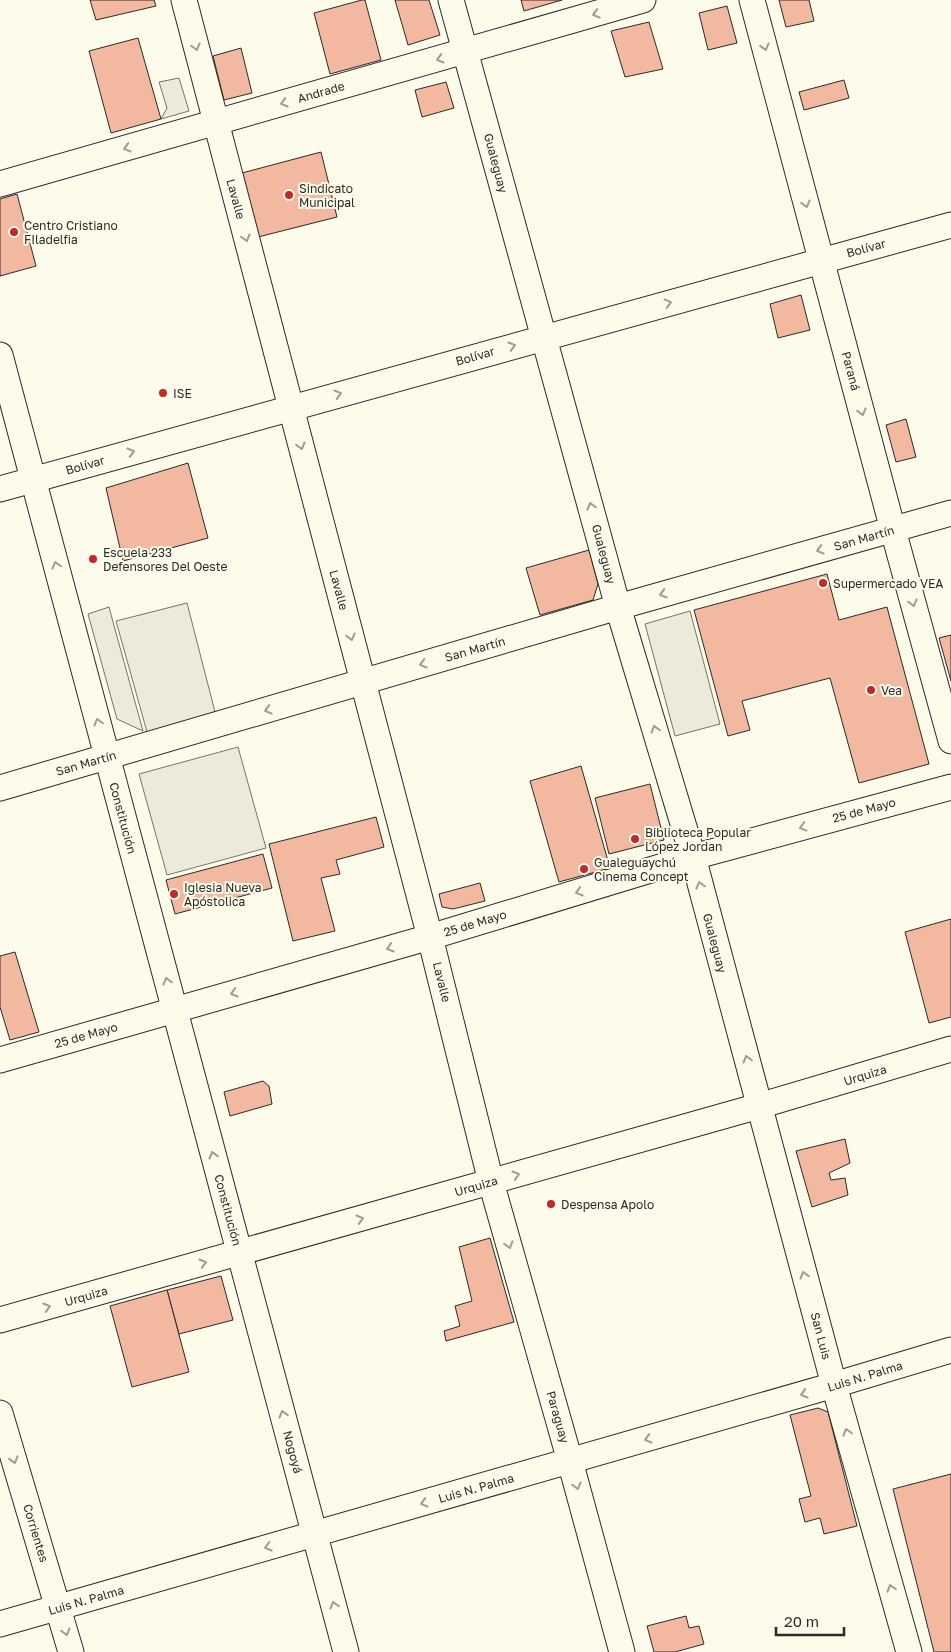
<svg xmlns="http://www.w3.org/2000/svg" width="951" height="1652" font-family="'Golos Text',sans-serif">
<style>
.green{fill:#ecebdb;stroke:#74746e}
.parking{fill:#eceadb;stroke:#74746e}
.building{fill:#f2b8a0;stroke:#2b2b2b}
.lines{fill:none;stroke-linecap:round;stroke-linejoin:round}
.minor-casing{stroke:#2b2b2b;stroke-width:27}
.minor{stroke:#fdfbea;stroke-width:25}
.oneway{stroke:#9e9d94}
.poi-dot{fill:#c62828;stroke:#fdfbea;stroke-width:2}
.labels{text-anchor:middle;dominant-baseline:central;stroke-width:4;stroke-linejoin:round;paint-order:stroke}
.street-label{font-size:12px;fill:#2b2b2b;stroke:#fdfbea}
.poi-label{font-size:12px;fill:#2b2b2b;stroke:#fdfbea;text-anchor:start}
</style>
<rect width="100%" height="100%" fill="#fdfbea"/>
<g class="green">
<polygon points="179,78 189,111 161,119 167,108 159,82"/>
<polygon points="187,603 215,712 147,732 116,621"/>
<polygon points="109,607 113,622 143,731 117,719 88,614"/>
<polygon points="238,747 266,848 167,875 139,774"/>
</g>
<polygon class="parking" points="690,611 720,724 675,736 645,624"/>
<g class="building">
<polygon points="90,0 154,0 156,6 96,20"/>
<polygon points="362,0 365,0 381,60 330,74 314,13"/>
<polygon points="395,0 429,0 440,35 408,45"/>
<polygon points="521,0 562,0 524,11"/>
<polygon points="779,0 809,0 814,21 786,27"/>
<polygon points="727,6 737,43 708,50 699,13"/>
<polygon points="649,22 663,69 625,77 611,31"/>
<polygon points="138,38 161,119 111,133 89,51"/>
<polygon points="241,48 252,93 224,100 213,56"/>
<polygon points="844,80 849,98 804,110 799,92"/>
<polygon points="446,82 454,108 422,117 415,90"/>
<polygon points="321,152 337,217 258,237 242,173"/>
<polygon points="17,194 36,266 0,276 0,199"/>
<polygon points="801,295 810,330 778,338 770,304"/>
<polygon points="906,419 916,457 896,462 886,425"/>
<polygon points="188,463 208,538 123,561 106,488"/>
<polygon points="589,550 598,584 593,600 540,615 526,568"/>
<polygon points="827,574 839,620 887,607 929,764 859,783 830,678 742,701 750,730 728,736 694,610"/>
<polygon points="951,635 951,681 939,638"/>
<polygon points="581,766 610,868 559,882 530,781"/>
<polygon points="650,784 664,840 609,854 595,798"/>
<polygon points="376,817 384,847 336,860 340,874 321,878 335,931 293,941 269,844"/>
<polygon points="263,854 272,888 175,914 166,880"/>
<polygon points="480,883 485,901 453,909 442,907 439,894"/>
<polygon points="951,919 951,1017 929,1023 905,932"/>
<polygon points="15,952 39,1032 10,1040 0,1007 0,956"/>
<polygon points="263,1081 269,1086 272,1104 230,1116 224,1092"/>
<polygon points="845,1139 850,1163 829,1173 831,1180 845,1178 848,1195 812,1207 796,1151"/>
<polygon points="490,1238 514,1322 446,1341 444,1331 460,1326 455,1306 472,1301 459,1247"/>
<polygon points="221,1276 233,1320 179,1334 167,1290"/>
<polygon points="167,1290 189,1372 132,1387 110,1306"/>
<polygon points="818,1408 828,1412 857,1526 824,1534 820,1518 805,1522 799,1499 811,1496 790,1415"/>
<polygon points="951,1474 951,1652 934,1652 893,1489"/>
<polygon points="686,1616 689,1628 699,1626 704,1644 675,1652 654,1652 647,1626"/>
</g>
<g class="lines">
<defs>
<g id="minor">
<polyline points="184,0 430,937 491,1182 570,1461 622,1652"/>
<polyline points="451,0 618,607 693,857 834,1385 909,1652"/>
<polyline points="752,0 893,530 951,741"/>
<polyline points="0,184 643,0"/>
<polyline points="0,355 346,1652"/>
<polyline points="0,489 951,225"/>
<polyline points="0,788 618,607 951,513"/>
<polyline points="0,1060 430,937 693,857 951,787"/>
<polyline points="0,1320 759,1106 951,1049"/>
<polyline points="0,1413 71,1652"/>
<polyline points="0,1624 834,1385 951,1350"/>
</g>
</defs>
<use href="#minor" class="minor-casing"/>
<use href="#minor" class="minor"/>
</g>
<defs><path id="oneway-chevron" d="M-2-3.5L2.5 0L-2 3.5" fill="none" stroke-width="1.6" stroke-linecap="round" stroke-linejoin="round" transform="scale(1.25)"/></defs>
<g class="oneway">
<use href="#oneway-chevron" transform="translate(596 14) rotate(164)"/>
<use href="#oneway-chevron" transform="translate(196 47) rotate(75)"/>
<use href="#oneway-chevron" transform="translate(765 47) rotate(75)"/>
<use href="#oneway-chevron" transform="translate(440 59) rotate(164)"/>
<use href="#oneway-chevron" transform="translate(284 103) rotate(164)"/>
<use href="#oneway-chevron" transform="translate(127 148) rotate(164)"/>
<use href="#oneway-chevron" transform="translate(806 204) rotate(75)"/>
<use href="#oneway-chevron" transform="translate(246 238) rotate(75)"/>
<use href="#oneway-chevron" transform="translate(668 303) rotate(-15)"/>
<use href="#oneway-chevron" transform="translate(512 346) rotate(-16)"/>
<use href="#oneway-chevron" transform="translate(338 394) rotate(-16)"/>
<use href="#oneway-chevron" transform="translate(862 412) rotate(75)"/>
<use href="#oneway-chevron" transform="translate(301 446) rotate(75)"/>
<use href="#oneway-chevron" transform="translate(131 452) rotate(-16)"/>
<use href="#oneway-chevron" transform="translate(591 506) rotate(-105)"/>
<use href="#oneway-chevron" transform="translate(820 550) rotate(164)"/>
<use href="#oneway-chevron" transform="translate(56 565) rotate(-105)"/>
<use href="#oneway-chevron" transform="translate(663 594) rotate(164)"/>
<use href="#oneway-chevron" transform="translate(913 603) rotate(75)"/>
<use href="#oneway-chevron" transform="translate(351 637) rotate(75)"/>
<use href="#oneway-chevron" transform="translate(423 664) rotate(164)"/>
<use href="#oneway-chevron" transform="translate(268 710) rotate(164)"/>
<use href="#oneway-chevron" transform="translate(98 722) rotate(-105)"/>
<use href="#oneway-chevron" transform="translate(655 729) rotate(-106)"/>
<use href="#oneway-chevron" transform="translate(803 827) rotate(165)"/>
<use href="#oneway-chevron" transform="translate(700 885) rotate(-105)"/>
<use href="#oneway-chevron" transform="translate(579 892) rotate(163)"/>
<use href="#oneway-chevron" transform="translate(390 948) rotate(164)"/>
<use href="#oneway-chevron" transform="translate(167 981) rotate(-105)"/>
<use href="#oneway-chevron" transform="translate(234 993) rotate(164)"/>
<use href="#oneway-chevron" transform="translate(747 1059) rotate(-105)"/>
<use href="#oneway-chevron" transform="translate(213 1155) rotate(-105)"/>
<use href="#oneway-chevron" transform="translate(516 1175) rotate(-16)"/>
<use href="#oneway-chevron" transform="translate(360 1219) rotate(-16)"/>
<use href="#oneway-chevron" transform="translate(509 1245) rotate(74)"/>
<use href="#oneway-chevron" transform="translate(203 1263) rotate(-16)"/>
<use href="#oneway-chevron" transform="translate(804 1275) rotate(-105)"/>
<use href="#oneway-chevron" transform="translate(47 1307) rotate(-16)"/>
<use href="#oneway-chevron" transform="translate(804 1394) rotate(164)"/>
<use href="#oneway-chevron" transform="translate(283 1414) rotate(-105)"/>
<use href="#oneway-chevron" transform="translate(847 1432) rotate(-106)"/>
<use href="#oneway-chevron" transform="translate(648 1439) rotate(164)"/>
<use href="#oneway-chevron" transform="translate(14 1460) rotate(73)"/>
<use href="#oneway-chevron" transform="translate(577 1486) rotate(75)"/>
<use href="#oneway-chevron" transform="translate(424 1503) rotate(164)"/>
<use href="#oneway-chevron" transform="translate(268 1547) rotate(164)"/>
<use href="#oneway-chevron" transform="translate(891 1588) rotate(-106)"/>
<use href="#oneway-chevron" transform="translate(334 1605) rotate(-105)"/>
<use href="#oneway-chevron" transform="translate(66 1632) rotate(74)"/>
</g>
<g class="poi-dot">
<circle cx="289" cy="195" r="5"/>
<circle cx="14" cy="232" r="5"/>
<circle cx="163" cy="393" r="5"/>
<circle cx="93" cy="559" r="5"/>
<circle cx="823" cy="583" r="5"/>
<circle cx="871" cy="690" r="5"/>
<circle cx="635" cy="839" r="5"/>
<circle cx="584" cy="869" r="5"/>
<circle cx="174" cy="894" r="5"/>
<circle cx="551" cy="1204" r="5"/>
</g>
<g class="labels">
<g class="street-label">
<text transform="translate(321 92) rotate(-16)">Andrade</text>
<text transform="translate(496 163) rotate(75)">Gualeguay</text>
<text transform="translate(236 199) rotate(75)">Lavalle</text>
<text transform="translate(866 248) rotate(-15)">Bolívar</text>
<text transform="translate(475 356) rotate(-16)">Bolívar</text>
<text transform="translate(851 371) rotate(75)">Paraná</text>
<text transform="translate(85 465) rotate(-16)">Bolívar</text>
<text transform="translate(864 538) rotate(-16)">San Martín</text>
<text transform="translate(604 554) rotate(75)">Gualeguay</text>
<text transform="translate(339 590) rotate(75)">Lavalle</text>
<text transform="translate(475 649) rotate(-16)">San Martín</text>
<text transform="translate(86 763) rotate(-16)">San Martín</text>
<text transform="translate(864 810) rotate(-15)">25 de Mayo</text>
<text transform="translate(123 818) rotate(75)">Constitución</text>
<text transform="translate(475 923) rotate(-17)">25 de Mayo</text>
<text transform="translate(715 943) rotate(75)">Gualeguay</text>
<text transform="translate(442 982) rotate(76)">Lavalle</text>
<text transform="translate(86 1035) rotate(-16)">25 de Mayo</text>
<text transform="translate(865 1075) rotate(-17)">Urquiza</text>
<text transform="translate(476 1186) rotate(-16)">Urquiza</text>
<text transform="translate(228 1210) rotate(75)">Constitución</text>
<text transform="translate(86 1296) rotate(-16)">Urquiza</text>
<text transform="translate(821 1336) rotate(75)">San Luis</text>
<text transform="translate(865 1376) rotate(-17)">Luis N. Palma</text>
<text transform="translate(558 1417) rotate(74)">Paraguay</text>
<text transform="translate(293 1452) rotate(75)">Nogoyá</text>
<text transform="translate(476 1488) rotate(-16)">Luis N. Palma</text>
<text transform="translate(36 1533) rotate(73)">Corrientes</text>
<text transform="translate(86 1600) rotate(-16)">Luis N. Palma</text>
</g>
<g class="poi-label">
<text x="299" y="188">Sindicato<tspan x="299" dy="14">Municipal</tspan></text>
<text x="24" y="225">Centro Cristiano<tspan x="24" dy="14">FIladelfia</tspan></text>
<text x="173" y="393">ISE</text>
<text x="103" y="552">Escuela 233<tspan x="103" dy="14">Defensores Del Oeste</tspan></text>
<text x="833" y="583">Supermercado VEA</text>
<text x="881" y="690">Vea</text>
<text x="645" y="832">Biblioteca Popular<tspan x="645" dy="14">López Jordan</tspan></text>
<text x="594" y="862">Gualeguaychú<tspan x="594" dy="14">Cinema Concept</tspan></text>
<text x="184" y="887">Iglesia Nueva<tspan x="184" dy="14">Apóstolica</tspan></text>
<text x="561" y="1204">Despensa Apolo</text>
</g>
</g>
<path d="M776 1627v8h68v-8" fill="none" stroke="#2b2b2b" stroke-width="2.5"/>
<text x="784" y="1627" font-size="15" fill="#2b2b2b" stroke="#fdfbea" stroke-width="4" paint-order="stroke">20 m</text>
</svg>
